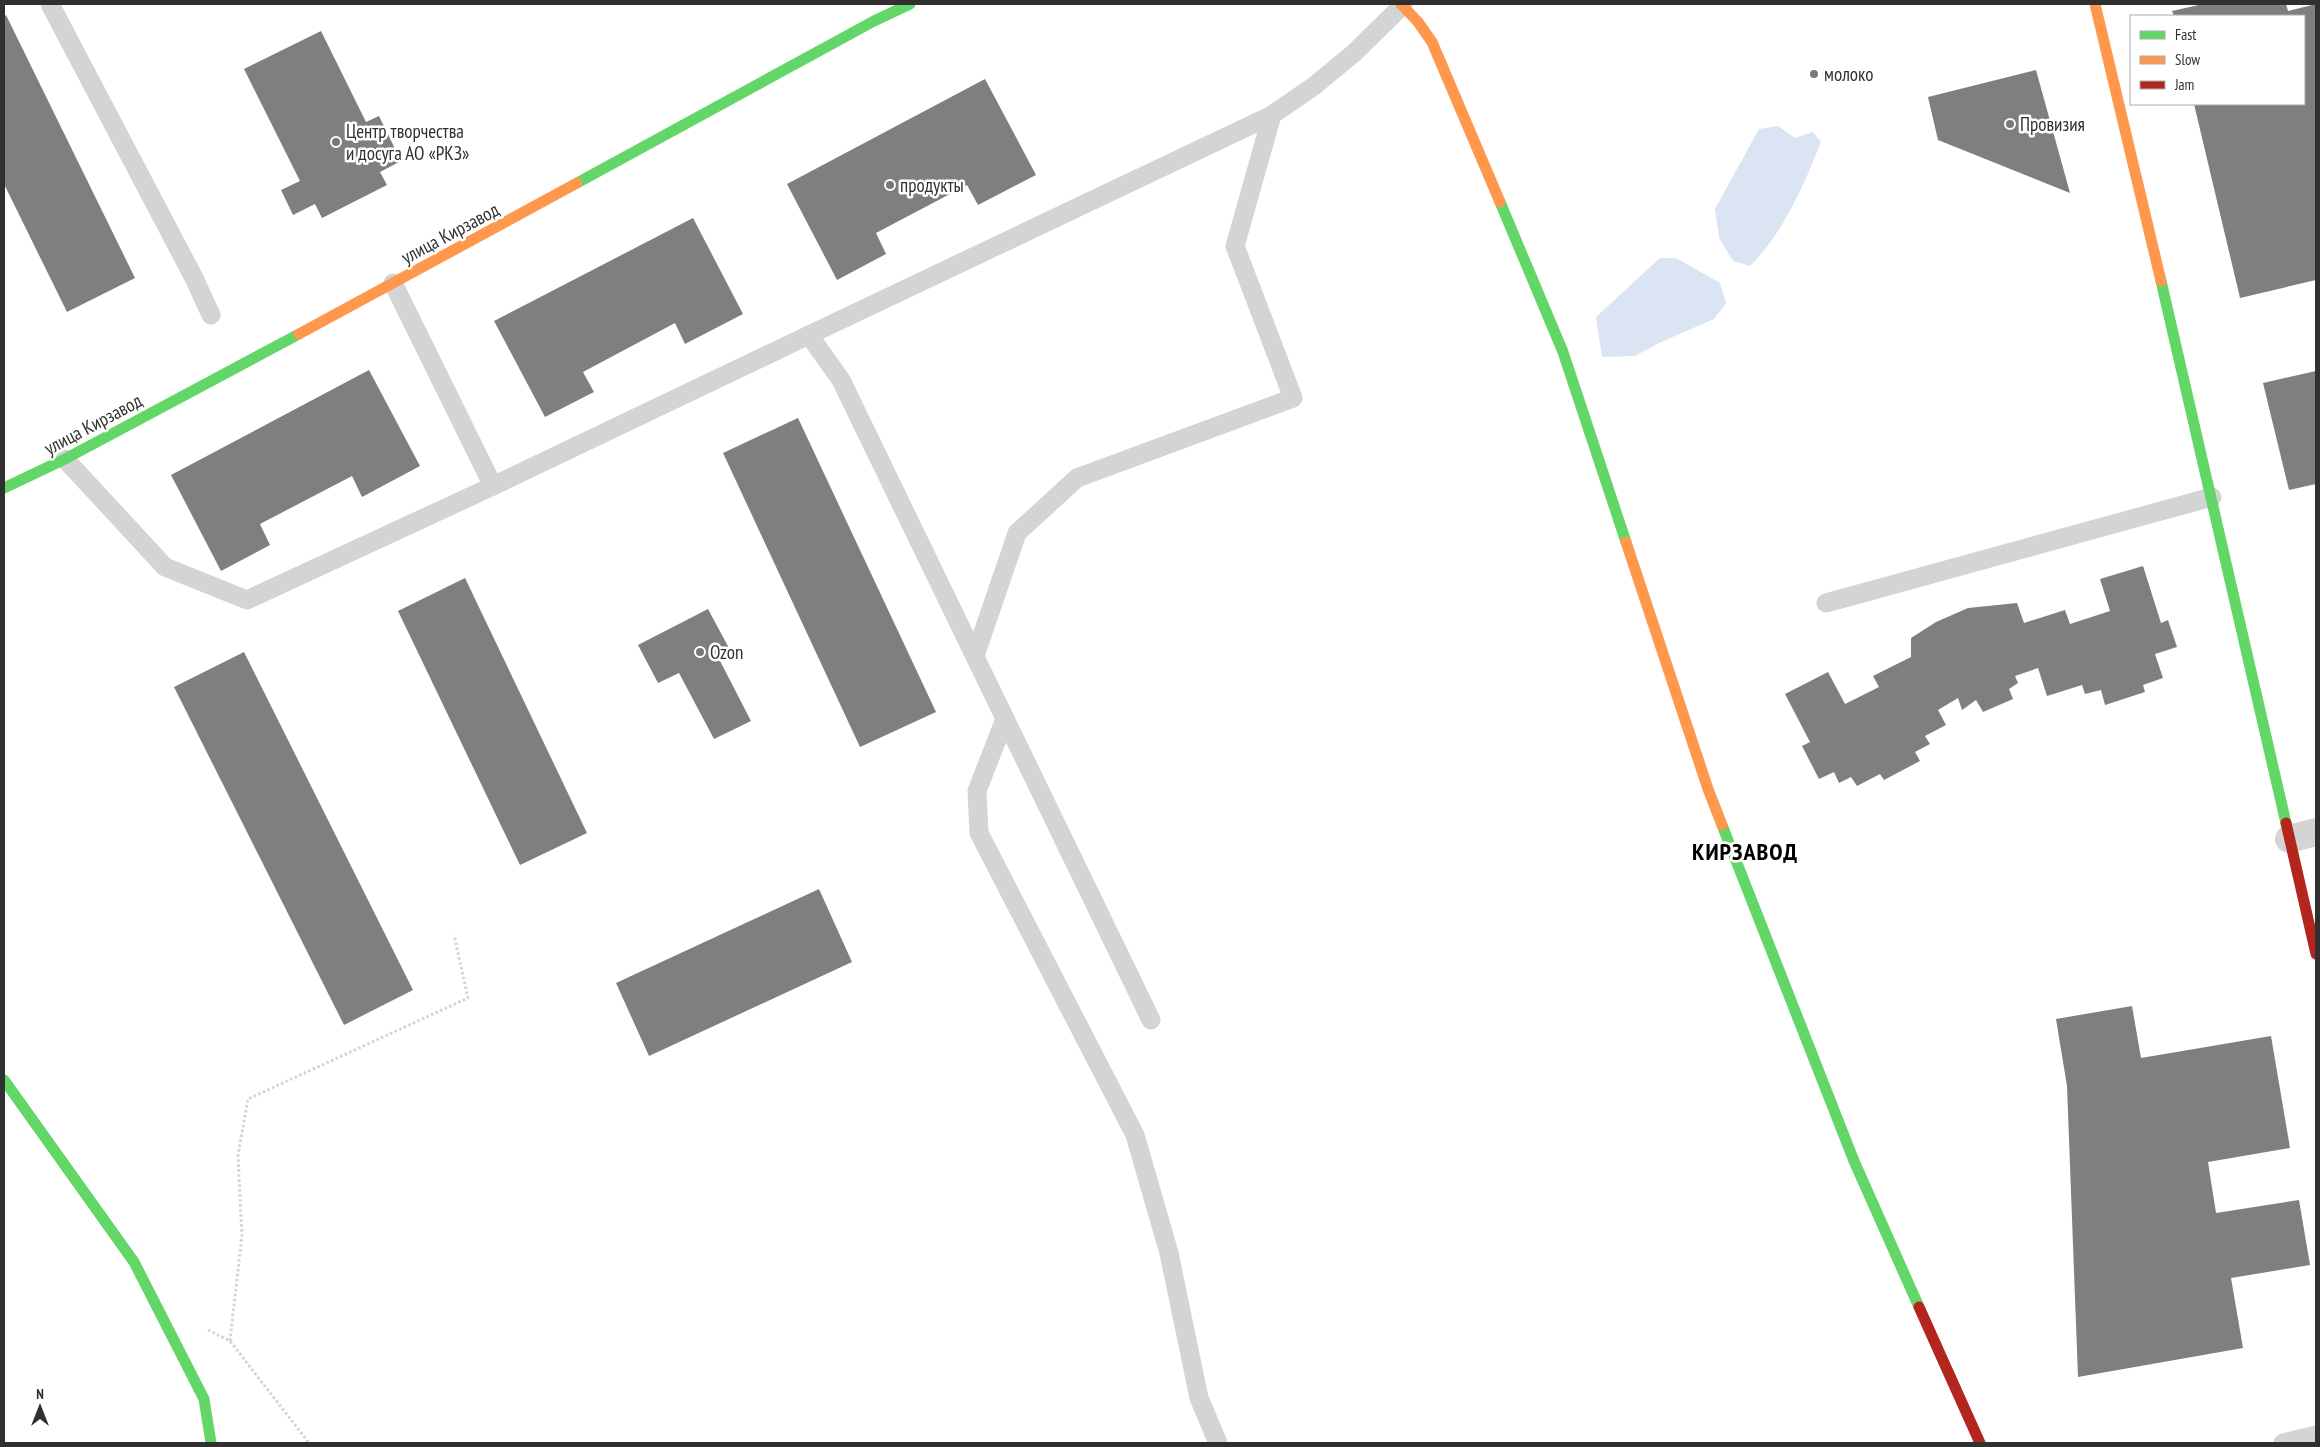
<svg xmlns="http://www.w3.org/2000/svg" width="2320" height="1447" font-family="'PT Sans Narrow',sans-serif">
<style>
.water{fill:#dae4f2}
.building{fill:#7f7f7f}
.lines{fill:none;stroke-linecap:round;stroke-linejoin:round}
.path{stroke:#d4d4d4;stroke-width:3;stroke-dasharray:2.5 2.5;stroke-linecap:butt}
.lane{stroke:#d4d4d4;stroke-width:19}
.street{stroke:#d4d4d4;stroke-width:28}
.fast{stroke:#63d668;stroke-width:11}
.slow{stroke:#ff974d;stroke-width:11}
.jam{stroke:#b3261e;stroke-width:11}
.poi-dot{fill:#787878;stroke:#fff;stroke-width:2}
.labels{text-anchor:middle;dominant-baseline:central;stroke-width:5;stroke-linejoin:round;paint-order:stroke}
.poi-label{font-size:19px;fill:#303030;stroke:#fff;text-anchor:start}
.street-label{font-size:19px;fill:#303030;stroke:#fff}
.district-label{font-size:24px;font-weight:bold;letter-spacing:1px;fill:#000;stroke:#fff}
</style>
<rect width="100%" height="100%" fill="#fff"/>
<g class="water">
<path d="M1778 126 1795 138 1813 132 1821 142C1804 185 1783 233 1750 266L1733 261 1719 238 1715 209 1759 129Z"/>
<polygon points="1660,258 1676,258 1720,283 1726,303 1714,319 1659,343 1635,356 1602,357 1596,317"/>
</g>
<g class="building">
<polygon points="2203,4 2286,4 2288,11 2316,4 2316,280 2240,298 2194,104 2304,104 2304,16 2174,16 2172,11"/>
<polygon points="6,15 135,278 67,312 4,184 4,17"/>
<polygon points="321,31 366,122 379,116 401,161 380,172 387,185 322,218 315,204 293,215 281,190 300,181 244,69"/>
<polygon points="2036,70 2070,193 1938,140 1928,97"/>
<polygon points="985,79 1036,175 978,205 967,185 876,233 886,254 837,280 787,184"/>
<polygon points="693,218 743,314 685,344 675,323 583,372 594,392 545,417 494,321"/>
<polygon points="369,370 420,466 362,497 352,476 260,524 270,545 221,571 171,475"/>
<polygon points="2316,371 2316,484 2289,490 2263,383"/>
<polygon points="798,418 936,712 860,747 723,453"/>
<polygon points="2143,566 2161,623 2168,620 2177,647 2155,654 2163,678 2143,685 2145,692 2105,705 2101,690 2085,694 2082,685 2047,696 2038,668 2015,676 2018,683 2009,689 2013,699 1983,712 1976,700 1962,710 1958,698 1938,710 1946,725 1925,736 1930,744 1915,752 1920,761 1884,780 1880,774 1857,786 1851,777 1839,783 1834,772 1819,779 1802,746 1810,742 1785,694 1828,672 1845,704 1879,687 1873,676 1911,657 1911,638 1936,622 1968,608 2017,603 2024,623 2065,610 2070,624 2110,611 2100,579"/>
<polygon points="465,578 587,833 520,865 398,611"/>
<polygon points="708,609 730,650 718,657 751,721 714,739 679,673 658,683 638,645"/>
<polygon points="244,652 413,990 344,1025 174,687"/>
<polygon points="819,889 852,962 649,1056 616,983"/>
<polygon points="2132,1006 2141,1058 2271,1036 2290,1148 2208,1162 2216,1213 2299,1200 2310,1265 2231,1278 2243,1348 2078,1377 2067,1086 2056,1019"/>
</g>
<g class="lines">
<g class="path">
<polyline points="208,1330 230,1341 309,1443"/>
<polyline points="230,1341 242,1235 238,1155 248,1099 468,998 454,935"/>
</g>
<g class="lane">
<polyline points="50,4 194,278 211,315"/>
<polyline points="393,283 493,486"/>
<polyline points="809,335 1272,115"/>
<polyline points="65,459 165,567 247,600 493,486 809,335 841,380 1151,1020"/>
<polyline points="1826,603 2212,497"/>
<polyline points="975,656 1017,533 1077,478 1293,398 1235,246 1272,115 1314,86 1354,53 1403,5"/>
<polyline points="1005,719 977,791 979,833 1135,1135 1169,1253 1199,1398 1218,1443"/>
<polyline points="2283,1443 2316,1435"/>
</g>
<polyline class="street" points="2289,839 2316,832"/>
<g class="fast">
<polyline points="577,183 874,21 910,4"/>
<polyline points="1500,202 1563,352 1626,542"/>
<polyline points="2161,281 2286,823"/>
<polyline points="4,488 65,459 299,334"/>
<polyline points="1722,825 1854,1161 1919,1307"/>
<polyline points="4,1080 134,1262 204,1399 211,1443"/>
</g>
<g class="slow">
<polyline points="1401,4 1418,22 1432,42 1500,202"/>
<polyline points="2095,4 2161,281"/>
<polyline points="299,334 577,183"/>
<polyline points="1626,542 1708,789 1722,825"/>
</g>
<g class="jam">
<polyline points="2286,823 2316,954"/>
<polyline points="1919,1307 1980,1443"/>
</g>
</g>
<g class="poi-dot">
<circle cx="1814" cy="74" r="5"/>
<circle cx="2010" cy="124" r="5"/>
<circle cx="336" cy="142" r="5"/>
<circle cx="890" cy="185" r="5"/>
<circle cx="700" cy="652" r="5"/>
</g>
<g class="labels">
<g class="poi-label">
<text x="1824" y="74">молоко</text>
<text x="2020" y="124">Провизия</text>
<text x="346" y="131">Центр творчества<tspan x="346" dy="22">и досуга АО «РКЗ»</tspan></text>
<text x="900" y="185">продукты</text>
<text x="710" y="652">Ozon</text>
</g>
<g class="street-label">
<text transform="translate(450 233) rotate(-28)">улица Кирзавод</text>
<text transform="translate(93 424) rotate(-28)">улица Кирзавод</text>
</g>
<g class="district-label">
<text x="1745" y="851">КИРЗАВОД</text>
</g>
</g>
<rect width="2320" height="1447" fill="none" stroke="#303030" stroke-width="10"/>
<rect x="2130" y="15" width="175" height="90" fill="#ffffff" stroke="#acacac"/>
<rect x="2140" y="31" width="25" height="8" fill="#63d668" stroke="#acacac"/>
<text x="2175" y="40" font-size="15" fill="#303030">Fast</text>
<rect x="2140" y="56" width="25" height="8" fill="#ff974d" stroke="#acacac"/>
<text x="2175" y="65" font-size="15" fill="#303030">Slow</text>
<rect x="2140" y="81" width="25" height="8" fill="#b3261e" stroke="#acacac"/>
<text x="2175" y="90" font-size="15" fill="#303030">Jam</text>
<g transform="translate(40 1407)" stroke="#ffffff" stroke-width="4" paint-order="stroke">
<path d="M0-4L9 19L0 12L-9 19Z" fill="#303030"/>
<text y="-8" font-size="14" font-weight="bold" text-anchor="middle" fill="#303030">N</text>
</g>
</svg>
